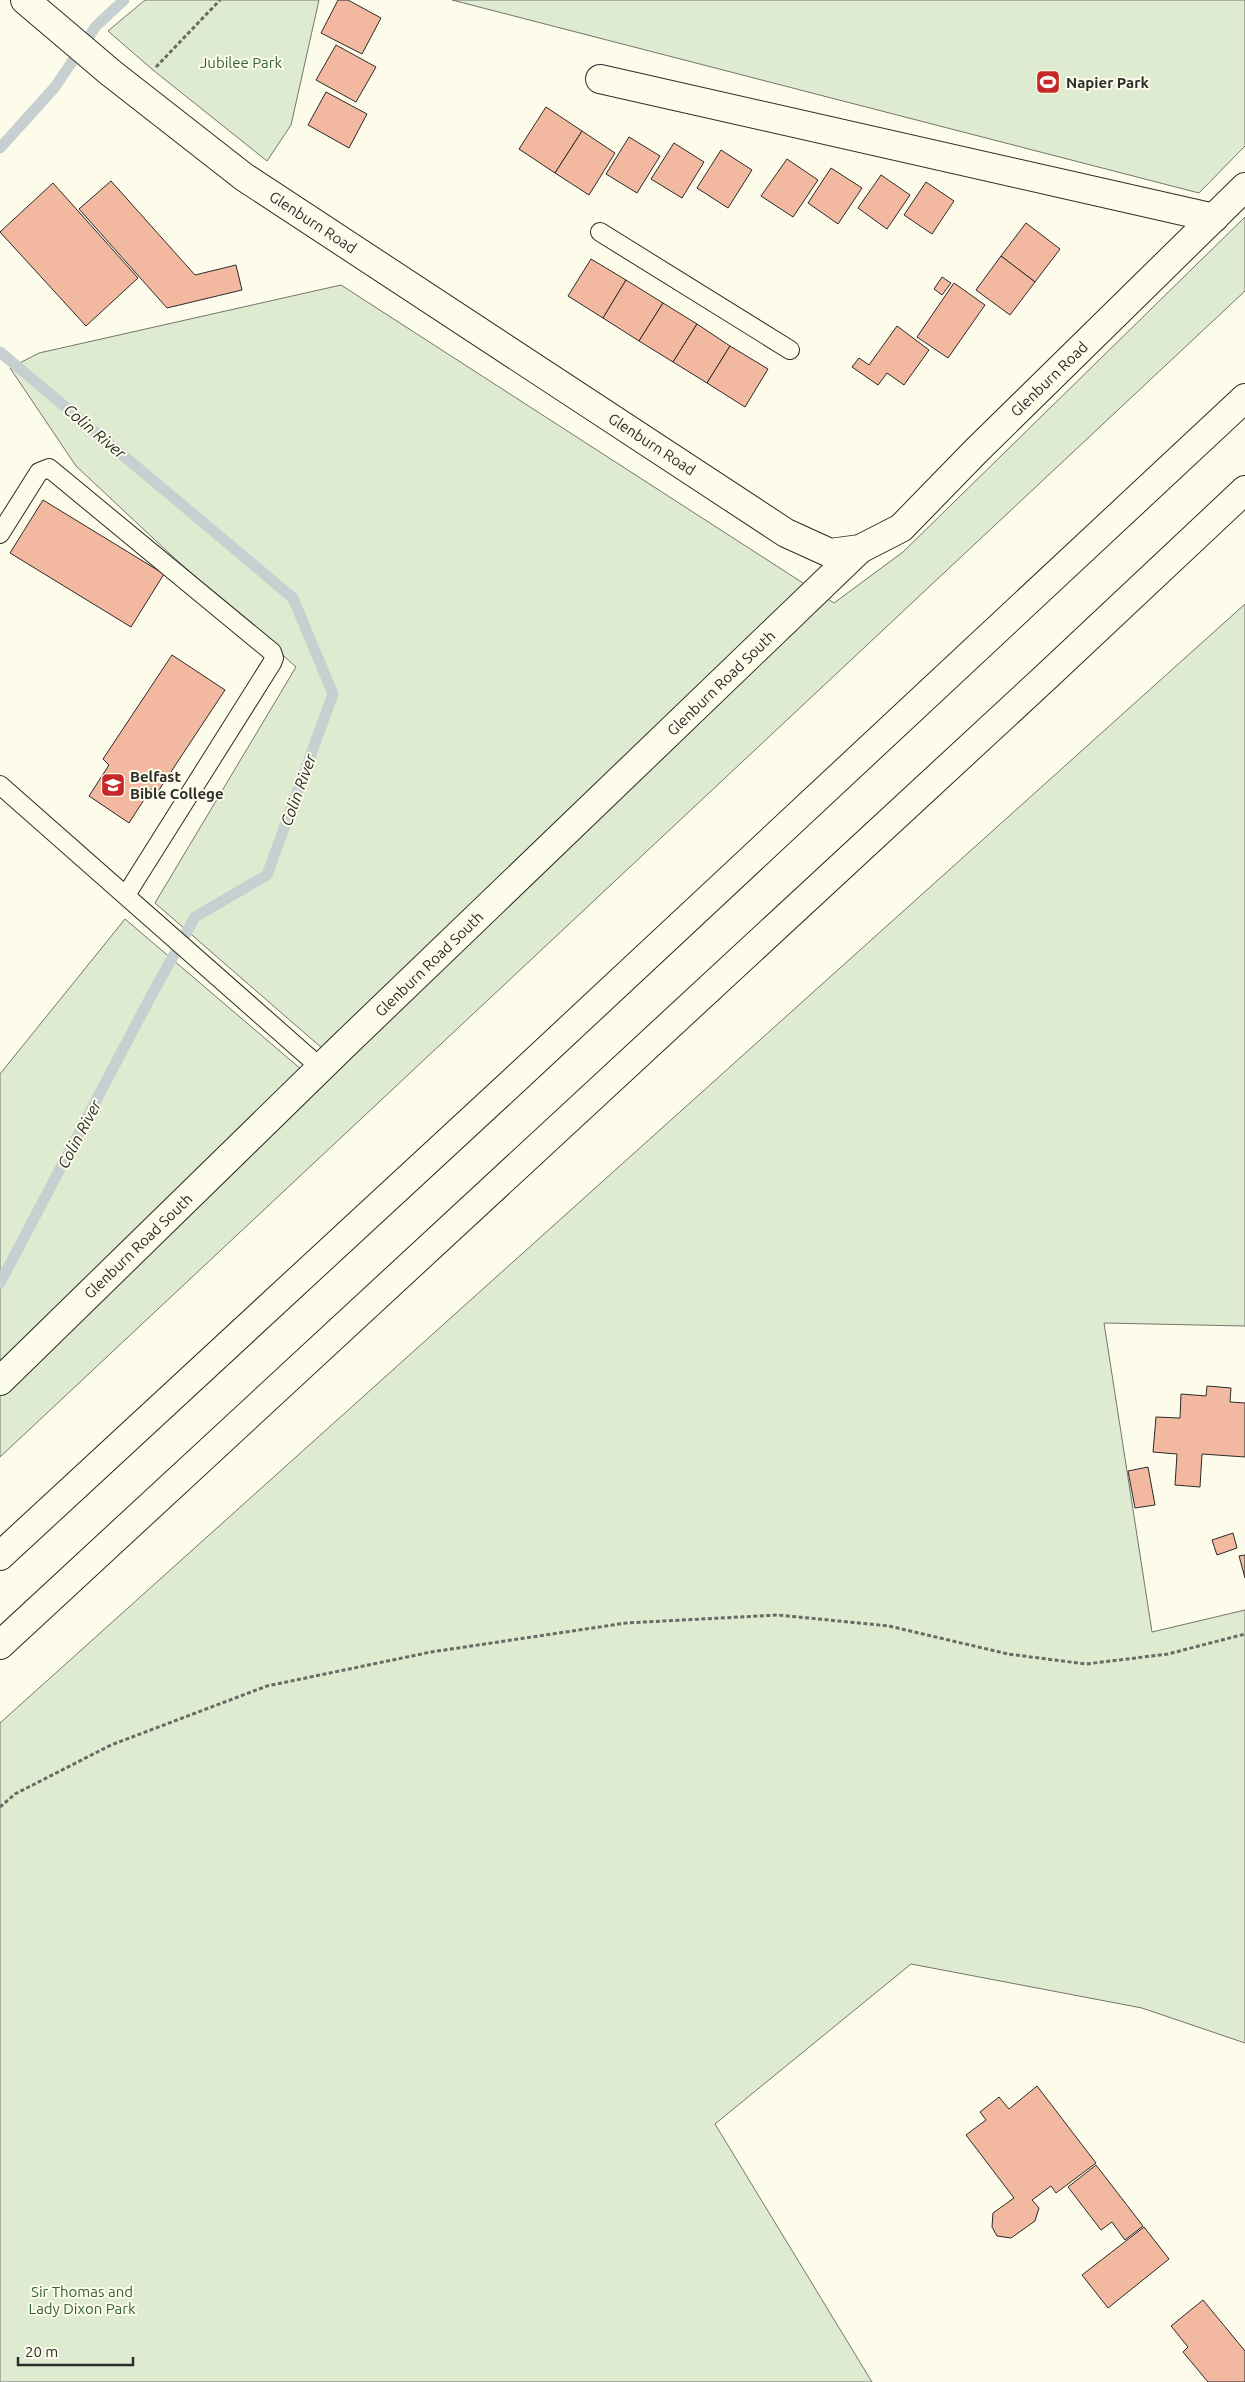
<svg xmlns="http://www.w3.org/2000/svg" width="1245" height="2382" font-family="Ubuntu,sans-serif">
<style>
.green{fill:#deebd1;stroke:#74746e}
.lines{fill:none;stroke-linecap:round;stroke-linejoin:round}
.stream{stroke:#c7d0d0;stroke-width:11}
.building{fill:#f2b8a0;stroke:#2b2b2b}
.lane-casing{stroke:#2b2b2b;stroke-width:20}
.street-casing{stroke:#2b2b2b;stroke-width:30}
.highway-casing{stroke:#2b2b2b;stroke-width:30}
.path{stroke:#6a6964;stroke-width:3;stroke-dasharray:4 2.5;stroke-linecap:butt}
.lane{stroke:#fdfbea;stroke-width:18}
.street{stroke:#fdfbea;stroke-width:28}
.highway{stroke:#fdfbea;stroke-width:28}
.labels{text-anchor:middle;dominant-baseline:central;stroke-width:4;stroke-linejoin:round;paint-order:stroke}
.park-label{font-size:15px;fill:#34623c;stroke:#fdfbea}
.poi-label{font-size:15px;font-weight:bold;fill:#2b2b2b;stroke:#fdfbea;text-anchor:start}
.street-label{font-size:15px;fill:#2b2b2b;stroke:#fdfbea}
.water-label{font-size:16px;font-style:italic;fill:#2b2b2b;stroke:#fdfbea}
</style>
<rect width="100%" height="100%" fill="#fdfbea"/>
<g class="green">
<polygon points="145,0 319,0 291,125 267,161 153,70 108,31"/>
<polygon points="452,0 1245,0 1245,146 1199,193"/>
<polygon points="1245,217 1245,291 0,1457 0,1074 125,919 302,1070 323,1049 155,903 296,667 170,554 76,466 10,368 39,353 341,285 834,603 903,552"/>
<polygon points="1245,604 1245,1326 1104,1323 1152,1632 1245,1610 1245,2043 1142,2008 911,1964 715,2124 872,2382 0,2382 0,1723"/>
</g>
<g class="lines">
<g class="stream">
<polyline points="0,148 55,87 96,26 124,0"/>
<polyline points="0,352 293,598 333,694 267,875 195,917 151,996 0,1283"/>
</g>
</g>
<g class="building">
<polygon points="338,0 348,0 381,18 362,54 321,33"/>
<polygon points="336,45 376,67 356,102 316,80"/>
<polygon points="326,92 367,114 349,148 308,125"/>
<polygon points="546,107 582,131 555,173 519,149"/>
<polygon points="582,131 615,153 589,195 555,173"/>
<polygon points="629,137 660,156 637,193 606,174"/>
<polygon points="674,143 704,162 682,198 651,179"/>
<polygon points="721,150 752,170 728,208 697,188"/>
<polygon points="787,159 818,180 793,217 761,196"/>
<polygon points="831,168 862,188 838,224 808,203"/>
<polygon points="881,175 910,195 887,229 858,208"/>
<polygon points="111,181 195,275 236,265 242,290 167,308 79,209"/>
<polygon points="926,182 954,201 932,234 904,215"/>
<polygon points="53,183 138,278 86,326 0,232"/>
<polygon points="1026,223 1060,249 1035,282 1001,256"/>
<polygon points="1001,256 1035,282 1010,315 976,290"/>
<polygon points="591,259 626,280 603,318 568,296"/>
<polygon points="942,277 951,283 942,295 934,289"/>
<polygon points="626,280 663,303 639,341 603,318"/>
<polygon points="954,283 985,305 948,358 917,337"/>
<polygon points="663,303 697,324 673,362 639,341"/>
<polygon points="697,324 730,346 707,383 673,362"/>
<polygon points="897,326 929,350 904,385 887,373 878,385 852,367 859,358 869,365"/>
<polygon points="730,346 768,369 745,407 707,383"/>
<polygon points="43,500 164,574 131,627 10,553"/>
<polygon points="172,655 225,690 157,793 151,789 129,823 89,796 109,765 103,759"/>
<polygon points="1207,1386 1231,1388 1230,1402 1245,1403 1245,1457 1202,1454 1200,1487 1175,1485 1177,1454 1153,1452 1156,1417 1180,1418 1181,1394 1206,1396"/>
<polygon points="1148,1467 1155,1505 1135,1508 1128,1471"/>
<polygon points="1233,1533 1237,1548 1217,1555 1212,1540"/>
<polygon points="1245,1555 1245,1578 1239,1556"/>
<polygon points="1037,2086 1096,2163 1056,2193 1051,2186 1032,2200 1039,2208 1035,2221 1011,2238 997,2236 992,2227 993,2213 1014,2198 966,2135 986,2120 980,2112 999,2097 1009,2109"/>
<polygon points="1096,2165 1143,2226 1125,2240 1112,2222 1101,2230 1068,2187"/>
<polygon points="1144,2227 1169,2259 1108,2308 1082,2275"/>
<polygon points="1203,2300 1245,2351 1245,2382 1208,2382 1183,2352 1188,2347 1171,2326"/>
</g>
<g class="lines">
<defs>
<g id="lane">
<polyline points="600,232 790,350"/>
<polyline points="0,534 39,472 49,468 272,652 274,658 272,663 126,895"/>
<polyline points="0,785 321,1068"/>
</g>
<g id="street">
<polyline points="25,0 111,73 244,177 786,533 830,553 860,549 901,528 976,451 1245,187"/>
<polyline points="600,79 1214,218"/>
<polyline points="0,1381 343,1046 860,549"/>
</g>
<g id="highway">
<polyline points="0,1556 520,1075 1245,398"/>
<polyline points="0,1645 1047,676 1245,490"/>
</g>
</defs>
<use href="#lane" class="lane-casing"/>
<use href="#street" class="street-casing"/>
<use href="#highway" class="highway-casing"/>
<g class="path">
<polyline points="156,67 220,0"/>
<polyline points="0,1807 15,1794 111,1745 267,1686 431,1652 626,1623 778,1615 889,1626 1008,1654 1086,1664 1168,1654 1245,1634"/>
</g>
<use href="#lane" class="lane"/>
<use href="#street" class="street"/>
<use href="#highway" class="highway"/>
</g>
<defs>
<symbol id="stadium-square" viewBox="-11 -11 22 22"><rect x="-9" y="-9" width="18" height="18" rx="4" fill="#c62828" stroke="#fdfbea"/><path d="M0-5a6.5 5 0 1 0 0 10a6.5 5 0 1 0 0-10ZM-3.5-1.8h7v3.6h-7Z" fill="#fff"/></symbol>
<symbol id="university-square" viewBox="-11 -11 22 22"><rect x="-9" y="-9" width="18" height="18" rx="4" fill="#c62828" stroke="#fdfbea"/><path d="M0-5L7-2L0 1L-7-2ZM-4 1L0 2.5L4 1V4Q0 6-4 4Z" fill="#fff"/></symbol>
</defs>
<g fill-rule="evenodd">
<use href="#stadium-square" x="1034" y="68" width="28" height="28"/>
<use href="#university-square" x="99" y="771" width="28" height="28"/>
</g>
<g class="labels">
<g class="park-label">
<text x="241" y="62">Jubilee Park</text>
<text x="82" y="2291">Sir Thomas and<tspan x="82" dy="17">Lady Dixon Park</tspan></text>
</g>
<g class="poi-label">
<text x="1066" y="82">Napier Park</text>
<text x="130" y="776">Belfast<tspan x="130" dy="17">Bible College</tspan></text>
</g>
<g class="street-label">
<text transform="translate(313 222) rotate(33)">Glenburn Road</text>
<text transform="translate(1049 379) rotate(-44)">Glenburn Road</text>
<text transform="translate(652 444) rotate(33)">Glenburn Road</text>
<text transform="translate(721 683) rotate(-44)">Glenburn Road South</text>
<text transform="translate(429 964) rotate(-44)">Glenburn Road South</text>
<text transform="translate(138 1246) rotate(-44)">Glenburn Road South</text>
</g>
<g class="water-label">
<text transform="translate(95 431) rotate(40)">Colin River</text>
<text transform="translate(298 790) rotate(-70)">Colin River</text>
<text transform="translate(79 1134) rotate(-62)">Colin River</text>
</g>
</g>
<path d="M18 2357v8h115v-8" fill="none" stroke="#2b2b2b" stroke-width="2.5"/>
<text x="25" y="2357" font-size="15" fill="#2b2b2b" stroke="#fdfbea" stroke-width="4" paint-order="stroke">20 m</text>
</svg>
